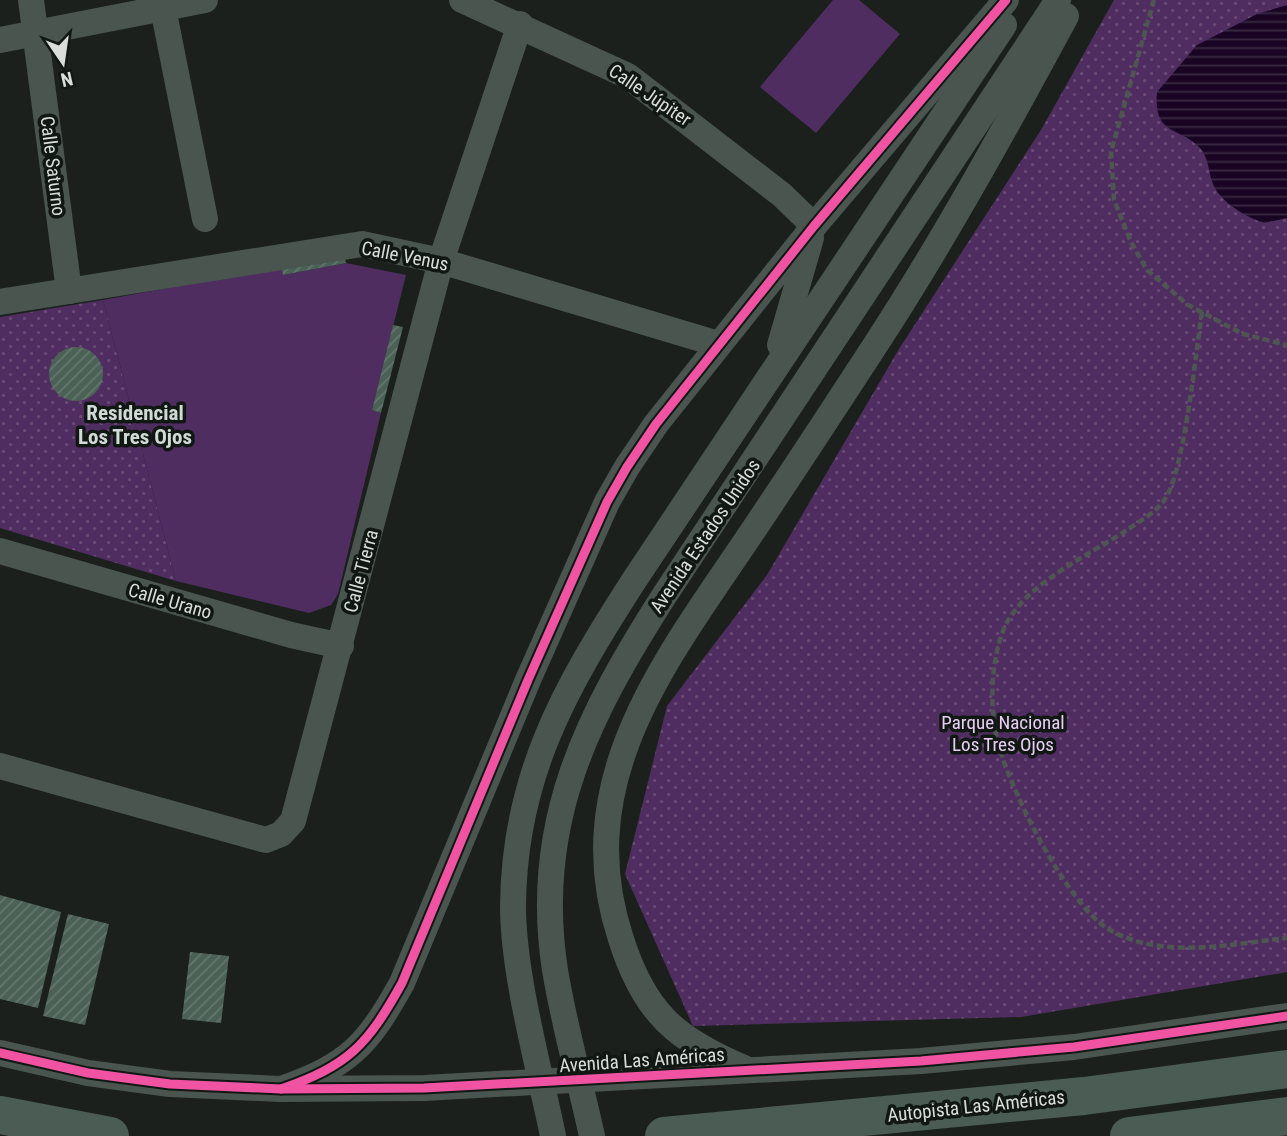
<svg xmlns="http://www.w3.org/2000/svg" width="1287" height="1136" font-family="'Roboto Condensed',sans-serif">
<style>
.grass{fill:url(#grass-dots)}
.pitch{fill:#502d60}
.water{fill:url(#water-rules)}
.building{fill:url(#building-hatch)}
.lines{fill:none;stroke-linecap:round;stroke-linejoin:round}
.path{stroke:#4d5651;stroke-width:4.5;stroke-dasharray:7 3.5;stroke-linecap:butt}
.minor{stroke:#49554e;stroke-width:26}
.highway{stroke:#4a5c53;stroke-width:38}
.cycleway-casing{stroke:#111814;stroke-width:13}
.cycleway{stroke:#f153a3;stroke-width:9}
.labels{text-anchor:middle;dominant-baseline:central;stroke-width:7;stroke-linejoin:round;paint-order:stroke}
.street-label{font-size:19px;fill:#d9dedb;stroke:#111814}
.park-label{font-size:19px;fill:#e8cef5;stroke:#111814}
.neighbourhood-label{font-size:21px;font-weight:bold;fill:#d1dbd5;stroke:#111814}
</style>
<defs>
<pattern id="grass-dots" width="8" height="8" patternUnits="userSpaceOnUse" patternTransform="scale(1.75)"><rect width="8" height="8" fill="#502d60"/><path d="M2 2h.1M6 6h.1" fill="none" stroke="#694b76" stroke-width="1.8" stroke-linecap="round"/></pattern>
<pattern id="water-rules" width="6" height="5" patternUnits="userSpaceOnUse" patternTransform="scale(1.75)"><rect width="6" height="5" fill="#190523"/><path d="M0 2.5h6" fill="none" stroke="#3a2942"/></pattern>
<pattern id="building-hatch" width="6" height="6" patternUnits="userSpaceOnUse" patternTransform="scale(1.75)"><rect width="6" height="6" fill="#4b6156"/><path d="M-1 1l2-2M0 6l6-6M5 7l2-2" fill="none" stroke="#64776e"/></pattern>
</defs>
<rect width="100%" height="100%" fill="#1b201d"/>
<g class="grass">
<polygon points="1114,0 1287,0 1287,972 1021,1017 693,1026 625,874 667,706 767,575 899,349 1041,130"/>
<polygon points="103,300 176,581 0,528 0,317"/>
</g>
<g class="pitch">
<polygon points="833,0 859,0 900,34 816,133 760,87"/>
<polygon points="346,263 406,275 372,410 381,413 338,594 331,605 309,613 176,581 103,300 281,267 283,275"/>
</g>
<path class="water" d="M1287 5V218L1264 223C1246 217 1220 202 1213 184 1208 172 1209 158 1200 148 1179 126 1153 136 1157 92L1197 45 1257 14Z"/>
<g class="building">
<polygon points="344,255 346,263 283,275 281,267"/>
<polygon points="393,325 403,327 381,413 372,410"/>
<circle cx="76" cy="374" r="27"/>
<polygon points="0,895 61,912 38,1008 0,999"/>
<polygon points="68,914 109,924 85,1025 43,1016"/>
<polygon points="190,952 229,956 221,1023 182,1019"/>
</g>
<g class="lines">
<g class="path">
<polyline points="1154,0 1111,152 1114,200 1131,242 1147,270 1188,305 1243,334 1287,345"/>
<path d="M1202 312C1196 351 1184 472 1165 499 1155 514 1138 522 1124 532 1085 557 1020 587 1003 631 991 662 990 703 996 735 1006 783 1067 906 1110 930 1163 960 1230 944 1287 938"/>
</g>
<g class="minor">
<polyline points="31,0 69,291"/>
<polyline points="462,0 628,76 782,195 814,226"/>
<polyline points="163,8 205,219"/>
<polyline points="0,40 205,0"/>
<polyline points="0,302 362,244 441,261 718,344"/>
<polyline points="780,345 811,238"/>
<polyline points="0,551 291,635 341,646"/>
<polyline points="0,766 266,840 281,834 293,821 441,261 520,24"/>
<polyline points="0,1053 88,1073 170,1084 281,1089 424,1088 921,1061 1074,1047 1287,1016"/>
<path d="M744 1068C675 1039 644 1012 621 939 569 783 663 664 746 541 790 476 833 410 876 344 945 238 1006 127 1066 16"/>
<path d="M281 1089C349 1065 367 1046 402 983L528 680 607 502 627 467 656 424 814 226 1006 0"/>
<path d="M553 1136C539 1067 513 974 513 906 514 776 565 688 633 582L1004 25"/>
<path d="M592 1136C580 1081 564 1025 555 970 532 823 588 715 664 596L1058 0"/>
</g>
<g class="highway">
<polyline points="0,1115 110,1136"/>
<polyline points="664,1136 1084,1096 1287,1069"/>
<polyline points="1129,1136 1287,1116"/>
</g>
<defs>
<g id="cycleway">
<polyline points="0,1053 88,1073 170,1084 281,1089 424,1088 921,1061 1074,1047 1287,1016"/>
<path d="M281 1089C349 1065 367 1046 402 983L528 680 607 502 627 467 656 424 814 226 1006 0"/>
</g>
</defs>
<use href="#cycleway" class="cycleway-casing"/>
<use href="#cycleway" class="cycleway"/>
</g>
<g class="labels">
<g class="street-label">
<text transform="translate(650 95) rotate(34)">Calle Júpiter</text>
<text transform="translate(53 166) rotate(83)">Calle Saturno</text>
<text transform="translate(405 256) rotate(11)">Calle Venus</text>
<text transform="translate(705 536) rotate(-56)">Avenida Estados Unidos</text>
<text transform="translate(361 571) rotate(-75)">Calle Tierra</text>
<text transform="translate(170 601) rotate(16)">Calle Urano</text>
<text transform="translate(642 1060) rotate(-4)">Avenida Las Américas</text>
<text transform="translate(976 1106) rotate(-6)">Autopista Las Américas</text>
</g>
<g class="park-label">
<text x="1003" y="722">Parque Nacional<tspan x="1003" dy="22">Los Tres Ojos</tspan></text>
</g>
<g class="neighbourhood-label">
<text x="135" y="413">Residencial<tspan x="135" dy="24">Los Tres Ojos</tspan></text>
</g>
</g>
<g transform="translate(63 63) rotate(167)" stroke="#111814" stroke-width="5" paint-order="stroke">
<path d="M0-5L12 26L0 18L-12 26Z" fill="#d9dedb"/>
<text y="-10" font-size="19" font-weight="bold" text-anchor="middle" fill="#d9dedb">N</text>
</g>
</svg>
